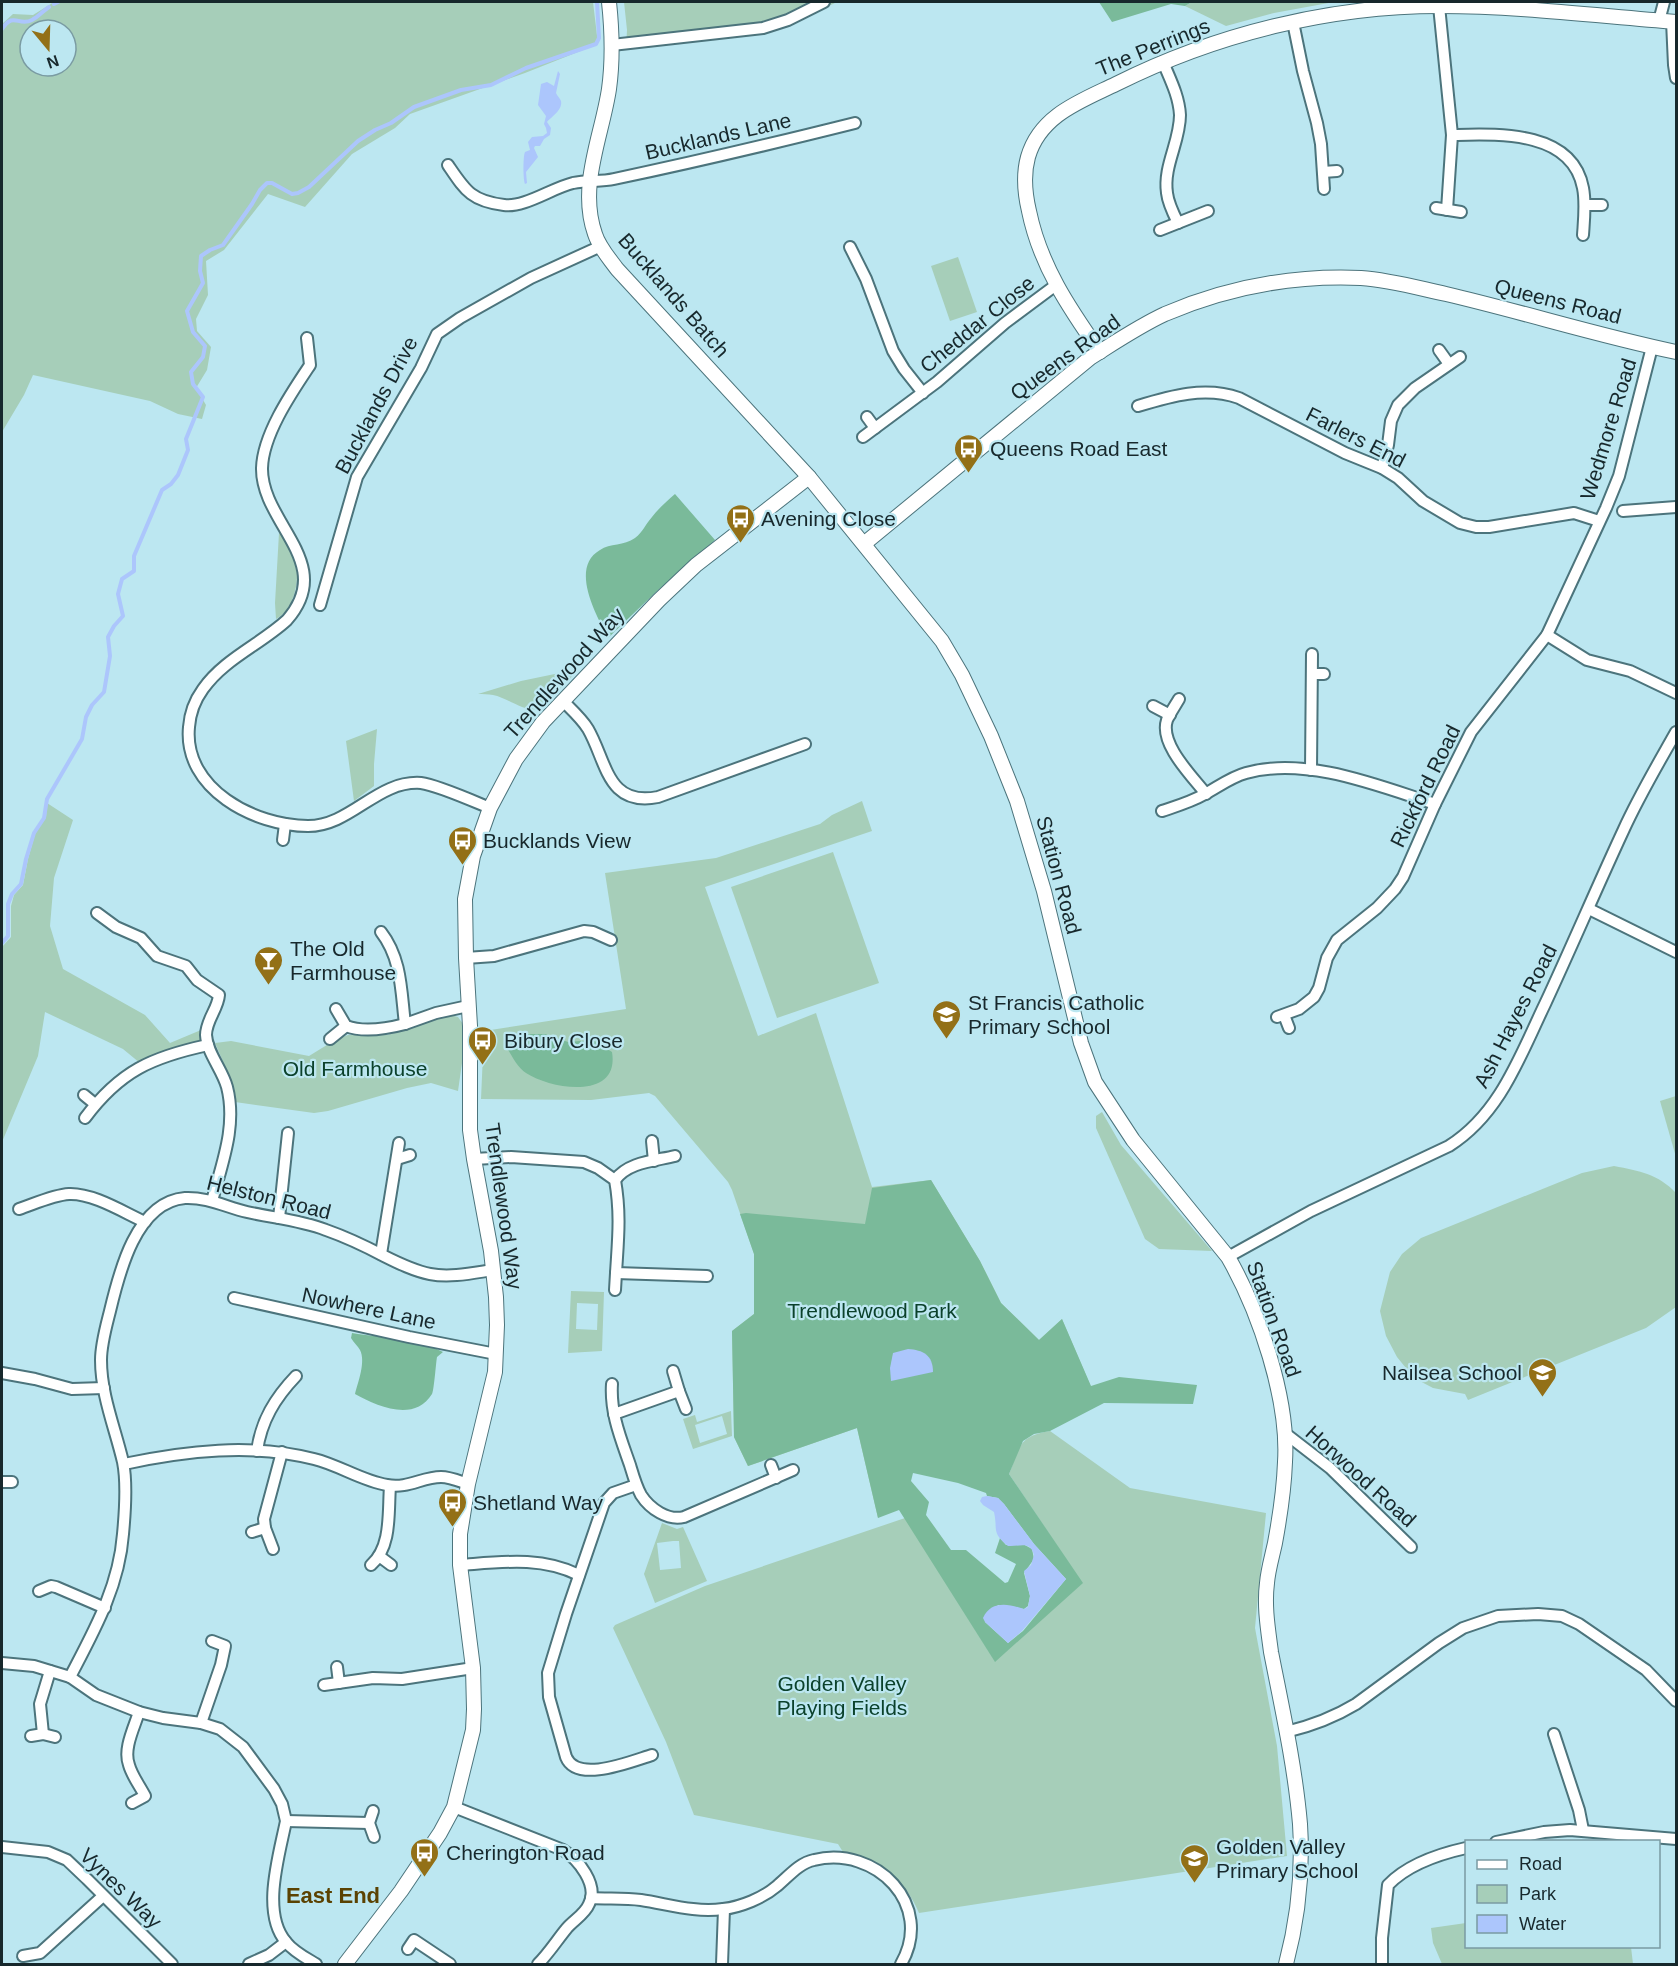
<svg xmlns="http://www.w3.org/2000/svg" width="1678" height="1966" font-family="Helvetica,sans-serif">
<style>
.green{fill:#a6ceb9;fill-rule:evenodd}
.forest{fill:#7aba9a;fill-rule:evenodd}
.water{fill:#acc6fc}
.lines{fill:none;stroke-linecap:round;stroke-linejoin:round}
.stream{stroke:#acc6fc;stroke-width:4}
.minor-casing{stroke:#4c747c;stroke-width:14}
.tertiary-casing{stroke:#4c747c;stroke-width:16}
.minor{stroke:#fff;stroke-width:10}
.tertiary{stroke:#fff;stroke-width:14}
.labels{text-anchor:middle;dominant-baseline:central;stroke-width:4.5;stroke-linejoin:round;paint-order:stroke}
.street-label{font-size:21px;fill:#17282c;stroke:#bce7f1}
.poi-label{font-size:21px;fill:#17282c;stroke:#bce7f1;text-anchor:start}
.park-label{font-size:21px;fill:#0b412b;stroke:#bce7f1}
.neighbourhood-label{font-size:22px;font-weight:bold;fill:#5b4202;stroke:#bce7f1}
</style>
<rect width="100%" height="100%" fill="#bce7f1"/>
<g class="green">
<path d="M54 2H593L598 44 525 73 410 114 395 128 352 154 305 207 268 194 224 250 206 261 208 295 196 319 197 331 211 347 207 370 196 388 206 405 202 419 178 414 150 401 33 375 24 395 2 432V24L13 14 33 15ZM30 30H66V66H30Z"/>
<polygon points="624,2 837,2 786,27 653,44 626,49 627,30"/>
<polygon points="1192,2 1334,2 1274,13 1226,26 1185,6"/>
<polygon points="958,257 977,312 950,321 931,266"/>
<path d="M279 533C284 535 286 541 289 547 291 553 295 559 296 565 300 582 293 611 276 619L275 603Z"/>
<path d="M579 666 570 679 539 710C522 711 508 698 493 695 488 694 483 694 478 694L521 681 574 670Z"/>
<polygon points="377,729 374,764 374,786 354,801 346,741"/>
<polygon points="862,801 872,831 705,887 758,1036 816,1013 872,1187 931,1180 980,1261 1001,1303 1039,1340 1062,1319 1091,1387 936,1416 878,1518 857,1428 748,1466 734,1437 732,1331 754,1314 754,1254 732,1190 728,1182 655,1096 649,1093 591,1100 481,1099 484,1031 626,1009 605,873 716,858 820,824 832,815"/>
<polygon points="47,803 73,820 54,878 50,926 63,969 145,1015 170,1043 201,1030 205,1044 140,1063 123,1049 45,1012 38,1056 2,1142 2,947 11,937 11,906 14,895 23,885 28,859 35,834 46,817"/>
<polygon points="833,852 879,983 777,1018 731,887"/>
<polygon points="447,1014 458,1017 463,1024 463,1056 458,1091 431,1083 407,1088 328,1111 314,1113 235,1102 234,1087 215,1043 231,1041 309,1056 335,1040 348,1035 387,1035 410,1028"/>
<polygon points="1676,1096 1676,1157 1660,1101"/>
<polygon points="1102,1112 1121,1145 1212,1251 1159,1249 1145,1239 1096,1128 1096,1116"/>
<path d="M1614 1166C1640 1171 1658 1174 1676 1193V1307L1646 1328 1468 1400 1465 1394 1433 1388 1414 1378 1397 1357 1386 1336 1380 1311 1390 1272 1402 1254 1421 1238 1582 1173Z"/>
<path d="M571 1291 604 1292 602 1351 568 1353ZM577 1303 598 1304 597 1330 576 1329Z"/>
<path d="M731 1411 732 1436 693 1449 683 1419 695 1415 697 1422ZM722 1416 727 1434 700 1443 695 1425Z"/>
<path d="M1050 1431 1130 1488 1266 1513 1255 1628 1277 1746 1287 1856 919 1913C906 1880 877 1858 843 1852L838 1844 694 1815 666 1742 613 1628 615 1625 705 1586 905 1518 995 1661 1082 1583 1009 1474C1020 1447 1018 1436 1050 1431Z"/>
<path d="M662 1523 677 1529 683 1527 707 1581 655 1603 644 1574ZM673 1541H679L681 1568 660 1570 657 1543Z"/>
<polygon points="1466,1923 1466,1946 1631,1947 1633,1964 1442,1964 1433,1943 1431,1928"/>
</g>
<g class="forest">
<polygon points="1099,2 1192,2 1185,6 1171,4 1112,22"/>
<path d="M675 494 715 540 657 591 608 638C597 616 569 568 600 550 610 543 624 546 635 538 643 532 645 525 652 517 659 508 667 501 675 494Z"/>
<path d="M521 1034H545L568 1042 593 1040 612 1052C620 1100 552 1090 526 1073 518 1068 512 1056 507 1048Z"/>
<path d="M931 1180 980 1261 1001 1303 1039 1340 1062 1319 1091 1386 1119 1377 1197 1385 1193 1404 1104 1403 1050 1431 1034 1434 1023 1441 1009 1474 1083 1583 995 1662 899 1510 878 1518 857 1428 748 1466 734 1437 732 1331 754 1314V1254L740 1214 746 1213 865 1224 872 1188ZM913 1473 958 1483 986 1493 987 1496 998 1498 1004 1504 1034 1544 1066 1579 1023 1631 1008 1643 985 1622 998 1605 1024 1609 1028 1606 1030 1596 1024 1573 1034 1559 1032 1549 1023 1544 1006 1545 1000 1538 995 1553 1016 1564 1008 1582 1005 1583 966 1550H951L926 1515 929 1502 911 1481Z"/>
<path d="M352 1333C383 1338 415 1338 443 1352L437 1357C436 1362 434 1391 432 1394 414 1423 377 1406 355 1394 358 1382 366 1362 360 1350 358 1346 354 1343 351 1338Z"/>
</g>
<g class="water">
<path d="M558 71 560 74 556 93C557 96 560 98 561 101 563 110 551 117 547 122L551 128 550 135 544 139 540 146H535L534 148 538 157 526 172 527 183 525 184C523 179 523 156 525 152L530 150 528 142 532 137 543 136 547 133 546 128 544 124 546 116 538 105 541 84 547 82 554 86Z"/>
<path d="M908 1349C923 1350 933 1355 933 1372L891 1381 890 1368 893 1353Z"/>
<path d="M987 1496 998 1498 1004 1504 1034 1544 1066 1579 1022 1631 1008 1643 985 1622 983 1618C991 1600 1009 1604 1024 1609L1028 1607 1030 1596 1024 1571 1031 1565 1034 1555C1030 1540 1020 1547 1008 1546 991 1532 998 1530 994 1512L983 1505 980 1501 982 1497Z"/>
</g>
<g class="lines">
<g class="stream">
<polyline points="54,4 58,2"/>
<path d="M2 29C14 11 18 27 32 20 38 17 43 11 49 7"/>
<polyline points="2,943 8,936 8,904 12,894 21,884 26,859 34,833 44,818 47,799 82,739 86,717 92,705 104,692 110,656 108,637 114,626 123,616 118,594 122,579 134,571 134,556 162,490 171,484 178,475 188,450 186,439 203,397 193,384 191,372 203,357 205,346 193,332 187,311 203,283 200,271 201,256 210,250 223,245 252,204 260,190 267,183 272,183 292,194 298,193 309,187 358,141 375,130 391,123 414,107 461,90 491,85 526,68 596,44 599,38 597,2"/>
</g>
<defs>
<g id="minor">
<polyline points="1439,6 1452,135 1447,210"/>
<polyline points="1659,21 1664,2"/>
<polyline points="1672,21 1674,65 1676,78"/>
<polyline points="1293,22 1303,71 1317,123 1321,144 1324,189"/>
<polyline points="612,45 763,28 788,20 824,2"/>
<path d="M1163 62C1170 79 1179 96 1180 115 1180 142 1163 166 1167 193 1168 203 1173 213 1178 223"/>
<path d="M1452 135C1498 134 1572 130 1583 188 1586 203 1584 220 1583 235"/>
<path d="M448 165C465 190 471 201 504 205 524 208 552 188 573 183 587 180 601 182 614 179 695 162 775 143 855 123"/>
<polyline points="1323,172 1337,171"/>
<polyline points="1585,205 1602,205"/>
<polyline points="1436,208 1461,212"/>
<polyline points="1160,230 1208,211"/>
<polyline points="850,247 866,279 893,351 904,369 923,393"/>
<path d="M307 338 310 365C292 392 263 434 262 468 261 523 337 563 287 620 261 644 224 659 203 689 195 700 190 713 189 727 183 789 255 826 308 826 351 826 377 780 421 783 437 785 473 801 490 808"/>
<polyline points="1439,350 1449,364"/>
<path d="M1138 406C1171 396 1205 386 1239 398L1345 453 1382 468 1398 478 1423 501 1460 523 1476 527H1489L1574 513 1599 521"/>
<polyline points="867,417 875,428"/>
<polyline points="863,437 937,382 1005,323 1056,285"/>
<polyline points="1382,468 1388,445 1391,421 1398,405 1415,388 1460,357"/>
<polyline points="1623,511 1676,507"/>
<polyline points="320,605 357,477 421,368 437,334 460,318 531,278 601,246"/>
<polyline points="1547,635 1587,660 1630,671 1676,693"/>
<polyline points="1312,674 1324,674"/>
<path d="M1179 699C1175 706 1170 713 1167 720 1159 744 1192 776 1206 794"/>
<path d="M563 701C572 710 582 719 588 729 607 762 607 807 658 797L805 744"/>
<polyline points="1153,706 1170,715"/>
<polyline points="1311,770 1312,654"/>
<path d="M1162 811C1177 806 1191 802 1205 794 1218 787 1231 777 1246 773 1306 756 1379 786 1435 804"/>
<polyline points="283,840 285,824"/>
<polyline points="1589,909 1676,952"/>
<path d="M97 913 116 927 141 938 157 956 186 966 197 980 219 995C218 1009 206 1020 206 1035 207 1053 222 1069 227 1087 237 1126 222 1163 212 1201"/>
<path d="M381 932C402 959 401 992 405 1024L436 1013 468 1006"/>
<polyline points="466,958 494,956 584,931 593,932 611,940"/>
<path d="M336 1009 346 1026C364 1033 386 1029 405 1024"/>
<polyline points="1284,1015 1289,1028"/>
<polyline points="1277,1017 1299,1009 1314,997 1319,988 1327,958 1337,940 1377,908 1395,889 1403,877 1435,804 1471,732 1547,635 1606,508 1619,476 1652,347"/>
<polyline points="330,1039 346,1026"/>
<polyline points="84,1095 95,1104"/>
<path d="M85 1118C120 1071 152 1057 208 1045"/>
<polyline points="652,1141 654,1161"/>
<polyline points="397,1159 410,1155"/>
<path d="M474 1159 511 1157 584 1162 598 1168 615 1180C621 1214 618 1240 616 1273L707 1276"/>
<path d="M615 1180C628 1162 654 1161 675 1156"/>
<path d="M19 1209C34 1204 53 1195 69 1194 93 1193 123 1212 145 1222"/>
<polyline points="279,1218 288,1133"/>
<polyline points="381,1254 399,1143"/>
<path d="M1228 1257 1311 1211 1449 1146C1500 1114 1520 1056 1545 1004 1572 946 1597 887 1624 829 1639 796 1658 764 1676 732"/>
<polyline points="615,1290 616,1273"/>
<polyline points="234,1298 409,1337 496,1354"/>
<polyline points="2,1373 35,1379 72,1389 104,1388"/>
<path d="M612 1384C610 1413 621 1439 630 1465 633 1475 636 1486 641 1495 650 1509 668 1521 684 1517L793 1470"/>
<polyline points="679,1391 686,1409"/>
<polyline points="614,1414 679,1391 673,1371"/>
<polyline points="1286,1434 1330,1468 1411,1547"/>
<path d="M257 1451C261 1421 275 1398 296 1376"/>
<path d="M124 1464C185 1451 252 1443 314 1459 339 1465 362 1481 387 1485 408 1489 422 1477 441 1477 450 1477 459 1481 468 1484"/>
<polyline points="771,1465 776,1478"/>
<polyline points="2,1482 12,1482"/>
<path d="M636 1485 613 1493 604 1503 566 1614 548 1673 549 1697 566 1757C577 1784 632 1761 652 1755"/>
<polyline points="252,1532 265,1528"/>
<polyline points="273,1549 265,1528 264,1519 282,1452"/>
<polyline points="379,1556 391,1565"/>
<path d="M371 1565C392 1547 388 1512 390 1486"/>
<path d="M460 1565C501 1562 541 1556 579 1575"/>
<polyline points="39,1591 51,1586 56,1587 105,1608"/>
<path d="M2 1663 34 1666 70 1677 96 1695 139 1712 163 1718 201 1723 220 1729 243 1747 274 1789 282 1804 286 1821C279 1856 261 1913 286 1942 294 1952 306 1958 316 1964"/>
<polyline points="337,1667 339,1683"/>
<path d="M70 1677C94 1631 119 1587 123 1534 125 1513 127 1482 123 1462 115 1428 101 1395 101 1360 101 1344 106 1327 110 1311 119 1273 136 1202 185 1198 207 1197 226 1207 247 1212 273 1218 300 1220 326 1230 346 1237 365 1246 384 1256 398 1263 414 1271 430 1274 450 1278 473 1273 493 1270"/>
<polyline points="324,1685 373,1678 402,1679 473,1668"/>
<polyline points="201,1723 221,1665 225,1646 212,1641"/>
<path d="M1286 1732C1311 1726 1333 1718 1356 1704L1439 1643 1463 1628 1498 1616 1538 1614 1562 1616 1579 1624 1646 1670 1676 1701"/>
<polyline points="43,1734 40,1704 50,1671"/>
<polyline points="1554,1734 1579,1810 1583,1830"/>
<polyline points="31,1736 43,1734 55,1737"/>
<path d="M132 1803 145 1796C140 1786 132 1776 129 1765 123 1749 134 1728 139 1712"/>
<path d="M454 1807 563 1850C578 1859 599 1885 589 1904 585 1914 574 1920 567 1928 557 1940 549 1953 538 1964"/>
<polyline points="373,1811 369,1823 374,1837"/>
<polyline points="286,1821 369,1823"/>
<polyline points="1496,1842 1544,1832 1570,1830 1676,1839"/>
<polyline points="2,1847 48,1852 67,1860 87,1879 172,1964"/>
<path d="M591 1898C608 1899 624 1898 641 1900 668 1904 695 1913 723 1909 741 1907 763 1898 777 1886 788 1877 799 1863 814 1860 876 1845 935 1905 901 1964"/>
<polyline points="408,1949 414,1940 450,1964"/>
<polyline points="23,1956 40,1953 103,1896"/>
<polyline points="249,1964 269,1955 286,1942"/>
<polyline points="722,1964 724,1909"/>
<path d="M1382 1964V1938L1388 1885C1408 1864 1439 1854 1466 1848"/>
</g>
<g id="tertiary">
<path d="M609 2C612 30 613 60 609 89 602 136 578 186 595 234 599 247 609 258 617 269L809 477 942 641 962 675 991 736 1017 801 1044 891 1081 1043 1095 1082 1133 1140 1228 1257C1259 1311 1289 1399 1285 1462 1284 1489 1280 1516 1275 1543 1272 1557 1268 1570 1267 1583 1264 1606 1268 1629 1271 1652 1282 1708 1295 1766 1300 1824 1303 1871 1298 1919 1286 1964"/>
<path d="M1100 352C1069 308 1040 265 1029 211 1025 194 1023 175 1028 157 1040 115 1081 101 1116 84 1216 34 1329 6 1440 6 1519 6 1598 16 1676 22"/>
<path d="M865 543 1090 358C1114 343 1139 326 1165 314 1226 288 1294 275 1361 278 1390 280 1418 288 1446 294 1523 312 1599 336 1676 352"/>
<polyline points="345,1964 401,1891 440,1833 454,1807 473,1730 474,1709 473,1668 460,1565 460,1534 468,1484 495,1372 497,1325 496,1297 491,1251 474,1159 470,1130 470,1026 466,958 465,899 473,856 490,808 516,759 543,722 659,600 696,565 809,477"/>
</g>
</defs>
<use href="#minor" class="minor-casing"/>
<use href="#tertiary" class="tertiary-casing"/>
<use href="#minor" class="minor"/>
<use href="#tertiary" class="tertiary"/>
</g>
<defs>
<symbol id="bus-pin" viewBox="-11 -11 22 30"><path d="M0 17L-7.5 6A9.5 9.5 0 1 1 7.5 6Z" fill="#937017" stroke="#bce7f1"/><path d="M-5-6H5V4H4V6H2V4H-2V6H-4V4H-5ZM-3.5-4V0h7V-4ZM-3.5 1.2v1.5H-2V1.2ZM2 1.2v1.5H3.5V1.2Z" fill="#fff"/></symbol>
<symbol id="bar-pin" viewBox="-11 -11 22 30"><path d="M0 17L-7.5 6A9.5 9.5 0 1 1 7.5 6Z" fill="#937017" stroke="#bce7f1"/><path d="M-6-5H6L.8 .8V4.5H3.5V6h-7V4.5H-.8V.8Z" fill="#fff"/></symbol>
<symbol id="school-pin" viewBox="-11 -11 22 30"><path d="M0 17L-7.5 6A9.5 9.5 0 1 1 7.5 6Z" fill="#937017" stroke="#bce7f1"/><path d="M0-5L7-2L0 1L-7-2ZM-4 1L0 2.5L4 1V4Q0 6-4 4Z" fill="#fff"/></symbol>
</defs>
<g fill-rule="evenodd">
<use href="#bus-pin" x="952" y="432" width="33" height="45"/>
<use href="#bus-pin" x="724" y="502" width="33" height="45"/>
<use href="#bus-pin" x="446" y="824" width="33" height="45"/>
<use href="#bar-pin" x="252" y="944" width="33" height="45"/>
<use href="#school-pin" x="930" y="998" width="33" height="45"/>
<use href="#bus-pin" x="466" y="1024" width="33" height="45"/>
<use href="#school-pin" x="1526" y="1356" width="33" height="45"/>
<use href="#bus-pin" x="436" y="1486" width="33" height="45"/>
<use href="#bus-pin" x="408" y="1836" width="33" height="45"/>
<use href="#school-pin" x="1178" y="1842" width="33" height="45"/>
</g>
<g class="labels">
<g class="street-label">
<text transform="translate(1153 47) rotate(-22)">The Perrings</text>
<text transform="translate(718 136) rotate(-13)">Bucklands Lane</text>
<text transform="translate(674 295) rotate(49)">Bucklands Batch</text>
<text transform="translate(1558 301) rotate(14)">Queens Road</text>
<text transform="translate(977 324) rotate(-39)">Cheddar Close</text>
<text transform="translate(1065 357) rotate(-36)">Queens Road</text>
<text transform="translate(376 405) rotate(-62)">Bucklands Drive</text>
<text transform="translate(1608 429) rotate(-73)">Wedmore Road</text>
<text transform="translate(1356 437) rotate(27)">Farlers End</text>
<text transform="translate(564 673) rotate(-48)">Trendlewood Way</text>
<text transform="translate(1425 786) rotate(-64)">Rickford Road</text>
<text transform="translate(1059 875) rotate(75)">Station Road</text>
<text transform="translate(1515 1016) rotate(-63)">Ash Hayes Road</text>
<text transform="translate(269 1197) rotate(14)">Helston Road</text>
<text transform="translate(504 1206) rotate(82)">Trendlewood Way</text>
<text transform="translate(369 1308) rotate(12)">Nowhere Lane</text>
<text transform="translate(1274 1319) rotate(70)">Station Road</text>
<text transform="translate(1361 1476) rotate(42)">Horwood Road</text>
<text transform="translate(121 1888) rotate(44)">Vynes Way</text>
</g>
<g class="poi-label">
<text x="990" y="448">Queens Road East</text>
<text x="761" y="518">Avening Close</text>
<text x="483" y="840">Bucklands View</text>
<text x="290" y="948">The Old<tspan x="290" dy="24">Farmhouse</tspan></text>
<text x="968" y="1002">St Francis Catholic<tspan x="968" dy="24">Primary School</tspan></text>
<text x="504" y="1040">Bibury Close</text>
<text x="1522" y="1372" text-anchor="end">Nailsea School</text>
<text x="473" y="1502">Shetland Way</text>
<text x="1216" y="1846">Golden Valley<tspan x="1216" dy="24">Primary School</tspan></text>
<text x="446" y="1852">Cherington Road</text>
</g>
<g class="park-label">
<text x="355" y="1068">Old Farmhouse</text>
<text x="872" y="1310">Trendlewood Park</text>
<text x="842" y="1683">Golden Valley<tspan x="842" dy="24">Playing Fields</tspan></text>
</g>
<g class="neighbourhood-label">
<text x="333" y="1895">East End</text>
</g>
</g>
<rect width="1678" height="1966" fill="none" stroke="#17282c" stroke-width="6"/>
<rect x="1465" y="1840" width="195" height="108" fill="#bce7f1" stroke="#7a9ba2" stroke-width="1.5"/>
<rect x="1477" y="1860" width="30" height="9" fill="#ffffff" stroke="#7a9ba2" stroke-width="1.5"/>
<text x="1519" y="1870" font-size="18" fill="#17282c">Road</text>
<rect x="1477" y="1885" width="30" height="18" fill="#a6ceb9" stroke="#7a9ba2" stroke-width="1.5"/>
<text x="1519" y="1900" font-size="18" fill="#17282c">Park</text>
<rect x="1477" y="1915" width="30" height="18" fill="#acc6fc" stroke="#7a9ba2" stroke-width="1.5"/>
<text x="1519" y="1930" font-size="18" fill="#17282c">Water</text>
<g transform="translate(48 48) rotate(161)"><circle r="28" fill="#bce7f1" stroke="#7a9ba2" stroke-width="1.5"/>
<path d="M0-4.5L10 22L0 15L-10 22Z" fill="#937017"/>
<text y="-9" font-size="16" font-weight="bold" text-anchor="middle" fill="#17282c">N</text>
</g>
</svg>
